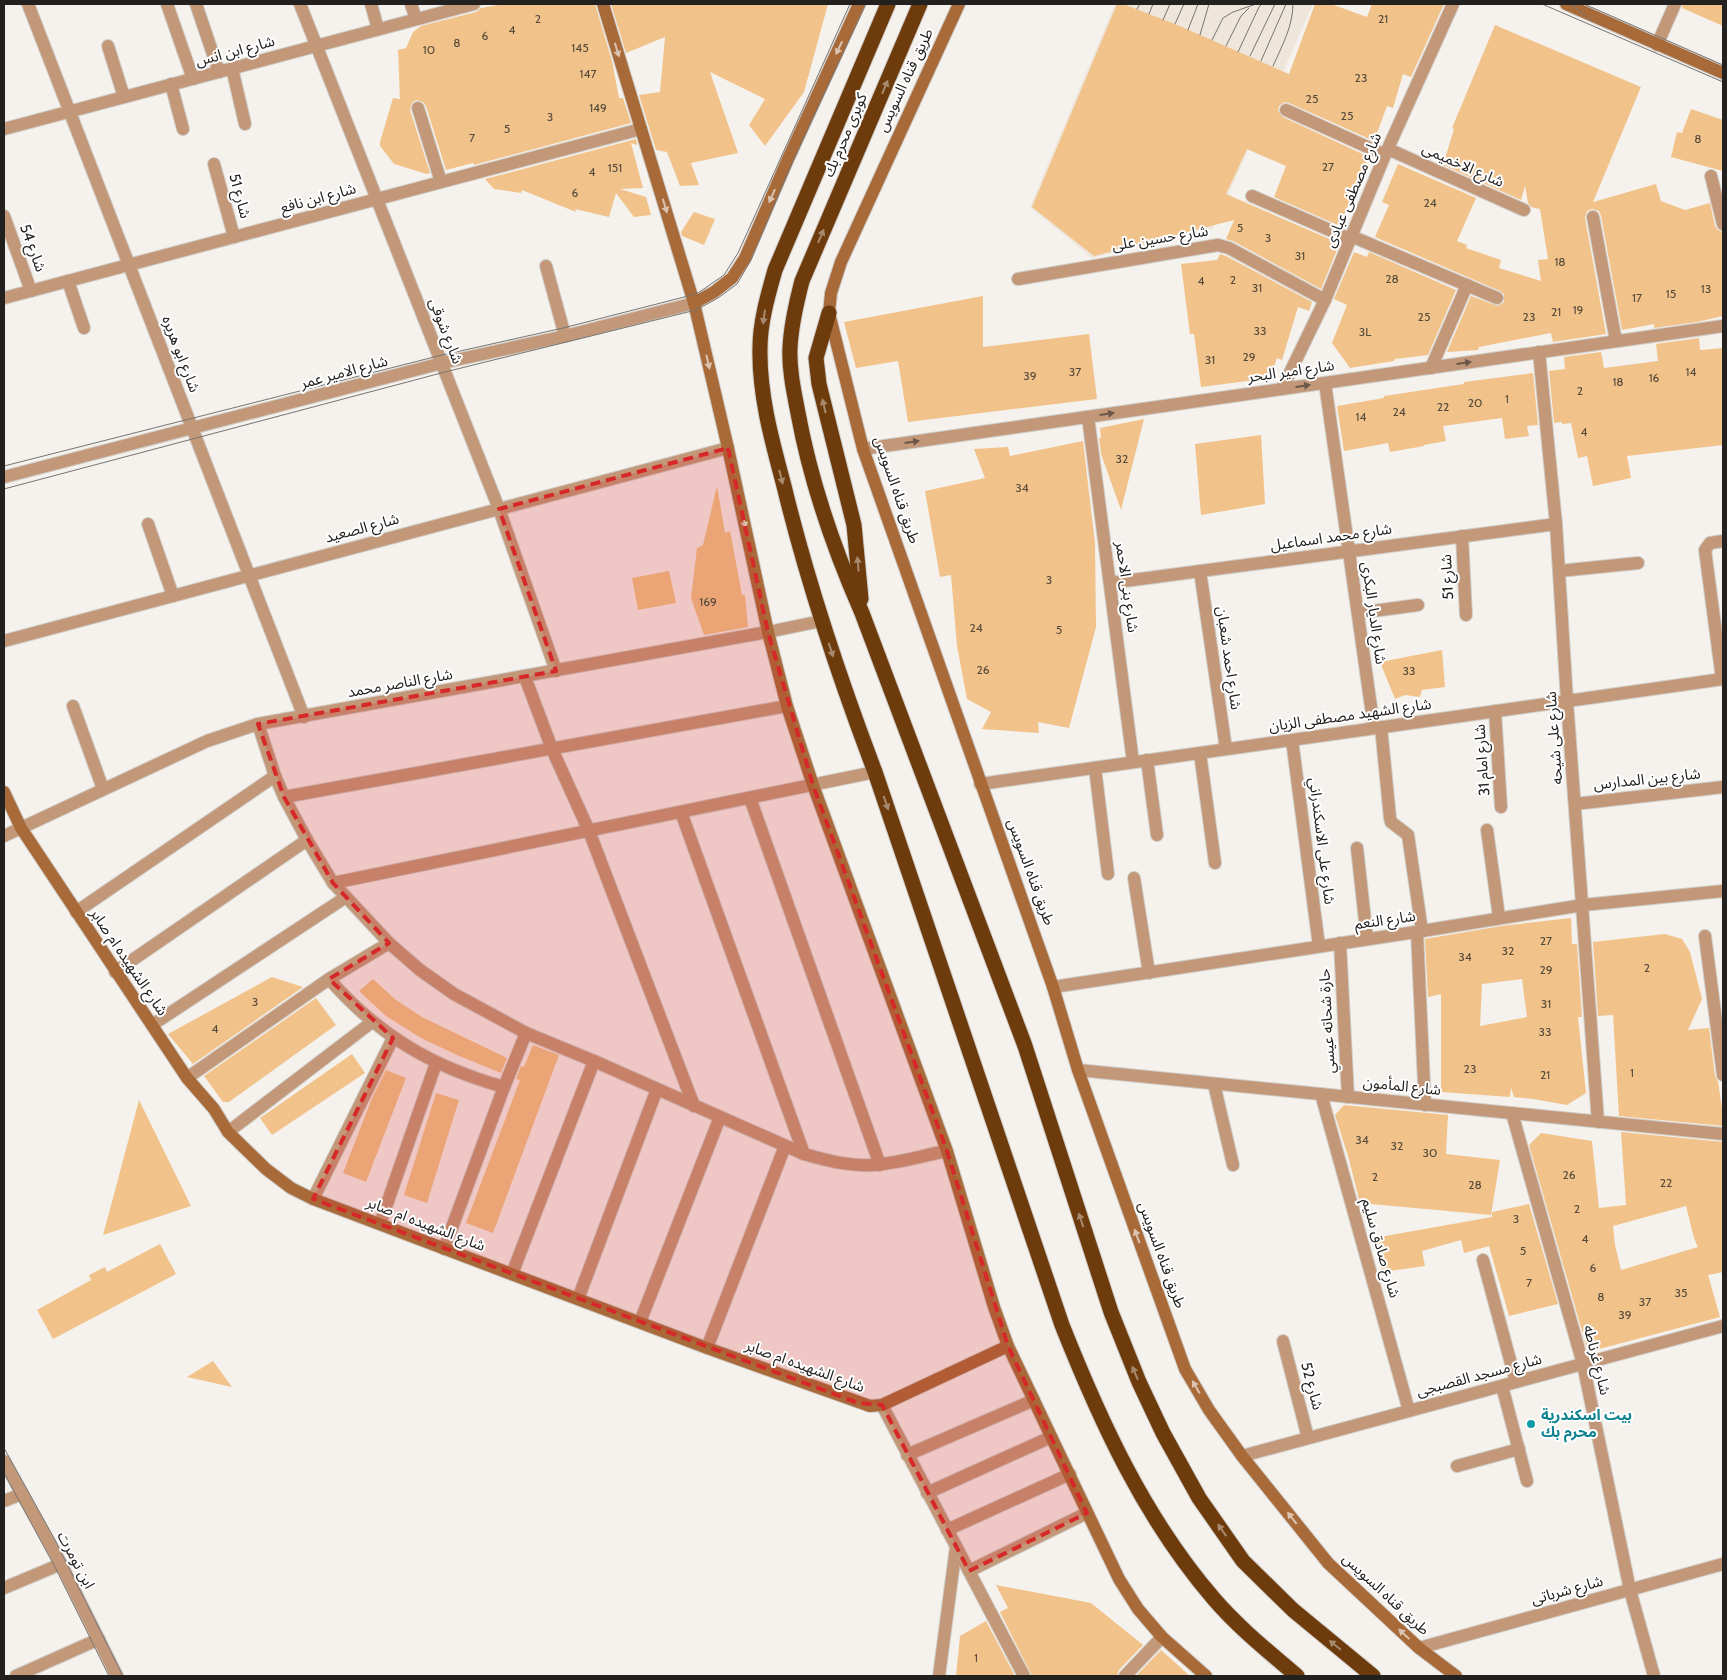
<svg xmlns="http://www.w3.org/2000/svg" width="1727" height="1680" font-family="Cabin,'Noto Sans Arabic',sans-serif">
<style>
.built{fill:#eee5db}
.building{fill:#f1c38a;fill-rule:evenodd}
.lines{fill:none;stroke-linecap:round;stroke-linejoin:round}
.street-casing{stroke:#cfccc8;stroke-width:14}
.secondary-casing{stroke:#cfccc8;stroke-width:14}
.highway-casing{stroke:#cfccc8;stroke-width:17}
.street{stroke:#c39878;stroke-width:12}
.secondary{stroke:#a86a39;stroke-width:12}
.highway{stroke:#6d3b0c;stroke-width:15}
.tram{stroke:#777472;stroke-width:1}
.oneway{fill:#dcc3b0}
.oneway2{fill:#a7896d}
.oneway3{fill:#6b5748}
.marked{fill:#d62828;fill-opacity:0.2;stroke:#d62828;stroke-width:4;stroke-dasharray:10 6;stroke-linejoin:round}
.culture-dot{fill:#0f9aa8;stroke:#fff;stroke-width:2}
.labels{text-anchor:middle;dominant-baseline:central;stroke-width:4;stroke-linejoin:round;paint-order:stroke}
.number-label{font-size:12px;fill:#564a3a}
.street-label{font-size:15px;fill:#232120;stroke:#fff}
.culture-label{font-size:15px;font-weight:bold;fill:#0d838f;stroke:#fff;text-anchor:start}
</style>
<rect width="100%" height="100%" fill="#f5f1ed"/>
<polygon class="built" points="1115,4 1313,4 1213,229 1092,258 1030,207"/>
<g class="building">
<polygon points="503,4 595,4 612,61 619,98 623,98 631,123 474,165 473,163 446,170 426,106 423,102 416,100 412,103 410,110 430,173 427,174 394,164 380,146 380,142 393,98 400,99 398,50 406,48 413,32 421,26 476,12 481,8"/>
<polygon points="611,4 828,4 804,92 765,146 749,125 765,99 710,72 738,153 691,163 699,185 680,186 667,152 656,150 639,95 660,92 665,37 626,53"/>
<polygon points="1117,4 1123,4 1175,24 1289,74 1315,4 1331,4 1367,17 1372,4 1444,4 1411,77 1403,74 1393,108 1387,106 1374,141 1289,103 1285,102 1279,106 1278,111 1283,117 1369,157 1356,191 1354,190 1340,226 1274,197 1286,166 1247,149 1226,194 1334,241 1334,243 1339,245 1321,289 1233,241 1226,239 1234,220 1094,256 1032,207"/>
<polygon points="1683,4 1723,4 1723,26 1682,8"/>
<polygon points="1495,25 1641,87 1593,202 1656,184 1661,201 1685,210 1710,203 1715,226 1718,230 1723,232 1723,316 1697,322 1654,328 1654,324 1622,330 1601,216 1599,211 1592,209 1587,211 1585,218 1606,334 1553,342 1551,333 1479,347 1478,350 1447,352 1471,296 1498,306 1504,302 1504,294 1500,291 1375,237 1389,205 1382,202 1398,164 1476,198 1457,241 1467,245 1466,248 1501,260 1499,268 1541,281 1538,260 1548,259 1540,209 1531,207 1528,203 1525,186 1521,200 1443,165 1454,129 1452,128"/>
<polygon points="1691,109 1723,120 1723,171 1671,157 1677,132 1682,133"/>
<polygon points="636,139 637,145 631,143 643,188 620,189 646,197 651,215 634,217 616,193 609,217 575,209 576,212 522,190 521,193 494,189 485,179"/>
<polygon points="694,212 715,219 704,245 682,236 681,232"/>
<polygon points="1354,252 1367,257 1369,252 1456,290 1428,355 1395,359 1394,361 1350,368 1332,343 1347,305 1334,299"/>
<polygon points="1220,254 1226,256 1312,302 1309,311 1298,307 1282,360 1277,358 1270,378 1201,387 1194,334 1190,334 1181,264 1217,260"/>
<polygon points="983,296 983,347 1089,334 1097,399 908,422 898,361 856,368 844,322"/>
<polygon points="1699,338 1700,350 1723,348 1723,445 1627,456 1631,478 1593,486 1587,456 1578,458 1571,423 1562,424 1562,422 1554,423 1549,371 1565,369 1564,357 1601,352 1604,368 1658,361 1656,344"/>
<polygon points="1533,373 1538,425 1527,426 1529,436 1505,439 1502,418 1443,426 1446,441 1424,445 1424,446 1390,452 1388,443 1344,451 1337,406 1384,398 1384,396 1464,384 1464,382"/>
<polygon points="1144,419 1121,510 1101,454 1099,438 1101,438 1100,428"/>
<polygon points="1261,435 1265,504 1201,515 1195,444"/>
<polygon points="1083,441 1095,543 1096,627 1069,728 1038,722 1039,733 982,729 991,712 967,699 957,646 951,575 940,577 925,491 985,478 974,449 1008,447 1010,456"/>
<polygon points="717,486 725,533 730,531 742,595 745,595 748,627 704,635 691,598 697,548 703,545"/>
<polygon points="669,571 676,603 638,610 632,578"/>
<polygon points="1442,650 1445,687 1422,690 1420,697 1405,695 1395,699 1380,662"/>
<path d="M1571 918 1572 944H1577L1582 1017H1578L1586 1093 1567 1105 1533 1099 1514 1097 1511 1088 1510 1097 1441 1092V994L1428 997 1425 939 1501 926ZM1522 979 1527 1017 1480 1026 1482 984Z"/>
<polygon points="1665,934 1682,939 1690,952 1702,999 1688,1030 1709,1028 1715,1076 1718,1081 1723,1116 1723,1126 1619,1116 1613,1015 1598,1016 1593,942"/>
<polygon points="272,977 303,987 193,1064 168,1034"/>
<polygon points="373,979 396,1000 422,1017 507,1058 501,1073 457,1055 421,1038 386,1016 359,991"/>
<polygon points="316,998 336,1025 229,1102 223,1102 204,1076"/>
<polygon points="533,1045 559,1055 493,1233 466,1223 520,1080 516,1079 521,1066 524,1067"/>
<polygon points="352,1054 365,1073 272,1135 260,1118"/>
<polygon points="386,1070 406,1078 366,1182 343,1173 372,1098"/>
<polygon points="436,1093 459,1100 427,1203 404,1195"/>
<polygon points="139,1100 191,1206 103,1235 116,1187"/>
<polygon points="1344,1105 1448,1115 1446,1154 1500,1160 1491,1215 1360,1203 1348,1156 1335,1115"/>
<path d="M1621 1132 1723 1142V1272L1708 1275 1720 1317 1588 1352 1529 1145 1541 1133 1592 1141 1599 1208 1626 1205ZM1686 1206 1694 1238 1698 1247 1621 1270 1615 1245 1613 1226Z"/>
<polygon points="1529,1204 1558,1304 1509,1316 1489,1246 1464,1253 1461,1240 1422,1251 1425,1266 1382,1272 1374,1238 1492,1217 1492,1212"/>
<polygon points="160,1244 176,1274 53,1339 37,1310 91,1280 89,1275 105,1267 107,1272"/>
<polygon points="213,1361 232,1387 187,1377"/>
<polygon points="996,1585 1091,1603 1143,1645 1119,1670 1117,1676 1032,1676 1000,1612 1008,1608"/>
<polygon points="986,1621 1015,1676 956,1676 960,1636"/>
<polygon points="1161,1650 1190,1676 1136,1676"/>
</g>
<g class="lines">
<defs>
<g id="street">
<polyline points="28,4 304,717"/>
<polyline points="167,4 193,79"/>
<polyline points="196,4 219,72"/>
<polyline points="300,4 499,509 556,671"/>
<polyline points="371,4 378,29"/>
<polyline points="411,4 416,19"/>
<polyline points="1657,45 1675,4"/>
<polyline points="108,46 124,97"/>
<polyline points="232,68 245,124"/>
<polyline points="171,84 183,129"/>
<polyline points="418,108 441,182"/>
<polyline points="1286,110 1385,155"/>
<polyline points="4,129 474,4"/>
<polyline points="1388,149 1524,210"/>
<polyline points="214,164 234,237"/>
<polyline points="1711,176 1723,224"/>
<polyline points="1252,196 1350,239"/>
<polyline points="4,216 31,291"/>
<polyline points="1593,217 1616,341"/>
<polyline points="1351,236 1497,298"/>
<polyline points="546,266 565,336"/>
<polyline points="1018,279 1218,245 1229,248 1325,300"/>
<polyline points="68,281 84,328"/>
<polyline points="4,298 641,129"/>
<polyline points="1539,352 1556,524 1567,701 1598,1122"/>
<polyline points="1431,368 1467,285"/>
<polyline points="1325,383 1374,728"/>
<polyline points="1282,389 1325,300 1385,155 1453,4"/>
<polyline points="1088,417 1133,762"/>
<polyline points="863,449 1723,326"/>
<polyline points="4,477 442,363 565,336 694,303"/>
<polyline points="148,524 173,596"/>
<polyline points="1462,536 1466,615"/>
<polyline points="1200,571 1226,749"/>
<polyline points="1559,571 1638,563"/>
<polyline points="1110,583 1556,524"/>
<polyline points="1358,613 1418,605"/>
<polyline points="4,641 728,448"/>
<polyline points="525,677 552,749 589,831 694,1106"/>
<polyline points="1722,679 1705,550 1710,543 1723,541"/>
<polyline points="73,706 103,789"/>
<polyline points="1495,711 1501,807"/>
<path d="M258 724 275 776 284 797 307 840 333 883 389 943 420 970 454 994 526 1033 594 1061 804 1154C828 1161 856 1168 881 1164 903 1162 925 1155 947 1151"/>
<polyline points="1381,727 1390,818 1391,822 1408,835 1422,931"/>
<polyline points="1292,740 1319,946"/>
<polyline points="1200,753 1215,863"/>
<polyline points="1147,760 1157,835"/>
<polyline points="1095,768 1108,874"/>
<polyline points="980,784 1723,679"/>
<polyline points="284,797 787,706"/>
<polyline points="750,798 880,1165"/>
<polyline points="1575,804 1723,787"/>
<polyline points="681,812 804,1154"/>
<polyline points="1487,830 1499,917"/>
<polyline points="4,836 207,741 258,724 768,632 821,621"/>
<polyline points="1357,848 1367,939"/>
<polyline points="1134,878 1149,973"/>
<polyline points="333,883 875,772"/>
<polyline points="76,912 275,776"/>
<polyline points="1417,932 1425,1105"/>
<polyline points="1705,936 1723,1075"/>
<polyline points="1340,943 1348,1097"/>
<polyline points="115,972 307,840"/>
<path d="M329 979C378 1035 432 1067 504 1087"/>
<polyline points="1053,987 1422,931 1583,905 1723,891"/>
<polyline points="152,1025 346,897"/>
<polyline points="1078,1070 1723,1134"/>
<polyline points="187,1078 329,979 389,943"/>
<polyline points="1214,1084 1233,1165"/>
<polyline points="1321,1094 1409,1411"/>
<polyline points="1512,1113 1583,1364 1630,1590 1654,1676"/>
<polyline points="228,1132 372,1022"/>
<polyline points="313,1199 393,1038"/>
<polyline points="380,1224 436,1063"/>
<polyline points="444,1249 504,1087 526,1033"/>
<polyline points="1483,1260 1516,1382"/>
<polyline points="512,1274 594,1061"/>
<polyline points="578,1299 657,1089"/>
<polyline points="640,1322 720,1117"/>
<polyline points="1283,1341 1308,1438"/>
<polyline points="707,1348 785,1146"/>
<polyline points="1502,1386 1527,1481"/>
<polyline points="882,1405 1024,1676"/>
<polyline points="907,1455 1034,1400"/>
<polyline points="1242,1456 1723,1326"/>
<polyline points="4,1461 61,1564 117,1676"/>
<polyline points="1457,1466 1519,1449"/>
<polyline points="927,1493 1051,1437"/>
<polyline points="4,1501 22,1494"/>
<polyline points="947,1530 1070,1474"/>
<polyline points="969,1571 1087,1513"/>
<polyline points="4,1588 61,1564"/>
<polyline points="1419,1648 1723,1564"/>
<polyline points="16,1676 99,1639"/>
<polyline points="939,1676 956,1547"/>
<polyline points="1125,1676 1162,1637"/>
</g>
<g id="secondary">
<polyline points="603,4 694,303 728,448 768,632 787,706 813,785 947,1151 994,1307 1008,1346 1119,1579 1138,1609 1162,1637 1206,1676"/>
<polyline points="959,4 841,262 831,293 829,313 863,449 1053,987 1078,1070 1185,1369 1209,1410 1242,1456 1328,1563 1419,1648 1456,1676"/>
<polyline points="1566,4 1723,73"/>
<polyline points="694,303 714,292 732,278 745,258 788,159 859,4"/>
<polyline points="4,792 21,828 187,1078 214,1109 228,1132 266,1169 291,1188 313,1199 707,1348 870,1406 882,1405 1008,1346"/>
</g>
<g id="highway">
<path d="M888 4 775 270C768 295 760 322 760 348 759 395 772 441 784 486 808 585 839 677 875 772L1062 1325C1101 1423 1145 1519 1214 1599 1239 1628 1269 1652 1297 1676"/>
<path d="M920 4 802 281C796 304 791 325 790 348 789 370 794 392 798 413 811 484 833 547 862 613L1025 1046 1111 1312 1139 1382 1163 1433 1199 1498 1243 1561 1293 1610 1373 1676"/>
<polyline points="829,313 816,358 819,384 854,525 861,599"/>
</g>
</defs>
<use href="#street" class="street-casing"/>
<use href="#secondary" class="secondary-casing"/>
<use href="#highway" class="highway-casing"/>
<use href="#street" class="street"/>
<use href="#secondary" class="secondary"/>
<use href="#highway" class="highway"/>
<g class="tram">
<polyline points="1542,4 1723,82"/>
<polyline points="1571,4 1592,21"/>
<polyline points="1584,4 1723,65"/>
<polyline points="1137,9 1140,4"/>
<polyline points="1149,14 1153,4"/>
<polyline points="1163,20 1170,4"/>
<polyline points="1175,24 1184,4"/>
<polyline points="1188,30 1198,4"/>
<polyline points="1200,35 1209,4"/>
<polyline points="1212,40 1223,18 1233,12 1256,4"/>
<polyline points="1226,46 1241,16 1249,8"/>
<polyline points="1238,52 1259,7 1262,4"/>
<polyline points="1250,56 1275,4"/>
<polyline points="1261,61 1286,4"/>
<path d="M1273 66C1282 46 1293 26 1293 4"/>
<polyline points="4,466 438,356 563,328 692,295 698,293 724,275 738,253 850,4"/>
<polyline points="4,489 445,372 696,310 718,298 737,284 751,260 793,161 866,4"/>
<polyline points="4,1448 55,1540 123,1676"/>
<polyline points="4,1473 55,1567 109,1676"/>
</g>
</g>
<defs><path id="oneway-solid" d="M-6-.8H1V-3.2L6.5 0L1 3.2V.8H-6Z" transform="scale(1.25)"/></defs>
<g class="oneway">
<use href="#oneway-solid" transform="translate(839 48) rotate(115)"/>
<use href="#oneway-solid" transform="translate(617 50) rotate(73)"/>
<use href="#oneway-solid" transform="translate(772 196) rotate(114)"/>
<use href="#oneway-solid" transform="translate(665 206) rotate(73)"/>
<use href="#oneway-solid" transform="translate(708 362) rotate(77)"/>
<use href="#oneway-solid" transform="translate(744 521) rotate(78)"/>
<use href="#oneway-solid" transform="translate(1137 1236) rotate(-110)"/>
<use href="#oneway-solid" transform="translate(1196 1387) rotate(-120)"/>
<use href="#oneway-solid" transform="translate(1292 1518) rotate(-128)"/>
<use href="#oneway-solid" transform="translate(1404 1634) rotate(-137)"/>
</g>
<g class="oneway2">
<use href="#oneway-solid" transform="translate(885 87) rotate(-67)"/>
<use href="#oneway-solid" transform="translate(821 236) rotate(-67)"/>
<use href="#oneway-solid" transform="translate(764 317) rotate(98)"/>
<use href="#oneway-solid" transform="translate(824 406) rotate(-103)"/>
<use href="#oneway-solid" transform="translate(781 477) rotate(76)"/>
<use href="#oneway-solid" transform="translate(858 564) rotate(-95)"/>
<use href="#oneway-solid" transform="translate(831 650) rotate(72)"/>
<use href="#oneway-solid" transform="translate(886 803) rotate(71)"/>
<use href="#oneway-solid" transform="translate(1081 1220) rotate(-108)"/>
<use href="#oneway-solid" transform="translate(1135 1373) rotate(-113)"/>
<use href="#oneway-solid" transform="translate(1222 1530) rotate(-125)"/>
<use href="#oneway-solid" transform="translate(1335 1645) rotate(-141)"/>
</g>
<g class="oneway3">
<use href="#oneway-solid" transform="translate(1464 363) rotate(-8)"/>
<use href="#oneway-solid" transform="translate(1303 386) rotate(-8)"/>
<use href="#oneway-solid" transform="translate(1107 414) rotate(-8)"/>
<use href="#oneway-solid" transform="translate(912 442) rotate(-8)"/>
</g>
<path class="marked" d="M728 448 768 632 813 785 947 1151 1008 1346 1087 1513 969 1571 882 1405 858 1403 313 1199 393 1038 329 979 389 943 333 883 284 797 258 724 556 671 499 509Z"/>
<circle class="culture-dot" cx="1531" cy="1424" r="5"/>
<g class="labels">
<g class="number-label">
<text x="538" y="18">2</text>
<text x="1383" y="18">21</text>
<text x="512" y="29">4</text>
<text x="485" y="35">6</text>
<text x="457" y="42">8</text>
<text x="580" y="47">145</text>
<text x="429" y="49">10</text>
<text x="588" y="73">147</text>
<text x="1361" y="77">23</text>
<text x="1312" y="98">25</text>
<text x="598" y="107">149</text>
<text x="1347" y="115">25</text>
<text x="550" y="116">3</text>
<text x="507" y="128">5</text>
<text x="472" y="137">7</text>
<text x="1698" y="138">8</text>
<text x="1328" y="166">27</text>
<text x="615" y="167">151</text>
<text x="592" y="171">4</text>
<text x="575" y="192">6</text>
<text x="1430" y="202">24</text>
<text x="1240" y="227">5</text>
<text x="1268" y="237">3</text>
<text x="1300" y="255">31</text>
<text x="1560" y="261">18</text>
<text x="1392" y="278">28</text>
<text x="1233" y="279">2</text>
<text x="1201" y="280">4</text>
<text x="1257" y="287">31</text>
<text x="1706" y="288">13</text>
<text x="1671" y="293">15</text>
<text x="1637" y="297">17</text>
<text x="1578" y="309">19</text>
<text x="1556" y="311">21</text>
<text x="1424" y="316">25</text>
<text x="1529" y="316">23</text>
<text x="1260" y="330">33</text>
<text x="1365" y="331">3L</text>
<text x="1249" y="356">29</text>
<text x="1210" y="359">31</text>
<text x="1075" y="371">37</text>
<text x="1691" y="371">14</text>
<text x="1030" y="375">39</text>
<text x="1654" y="377">16</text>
<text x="1618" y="381">18</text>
<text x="1580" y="390">2</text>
<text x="1507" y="398">1</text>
<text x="1475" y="402">20</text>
<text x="1443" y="406">22</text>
<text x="1399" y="411">24</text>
<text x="1361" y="416">14</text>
<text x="1584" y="431">4</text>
<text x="1122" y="458">32</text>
<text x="1022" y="487">34</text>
<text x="1049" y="579">3</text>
<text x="708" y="601">169</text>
<text x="976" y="627">24</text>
<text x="1059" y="629">5</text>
<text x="983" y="669">26</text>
<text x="1409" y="670">33</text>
<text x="1546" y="940">27</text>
<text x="1508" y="950">32</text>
<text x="1465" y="956">34</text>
<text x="1647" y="967">2</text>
<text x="1546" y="969">29</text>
<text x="255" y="1001">3</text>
<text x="1546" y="1003">31</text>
<text x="215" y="1028">4</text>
<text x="1545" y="1031">33</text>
<text x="1470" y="1068">23</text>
<text x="1632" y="1072">1</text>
<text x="1545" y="1074">21</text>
<text x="1362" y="1139">34</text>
<text x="1397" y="1145">32</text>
<text x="1430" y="1152">30</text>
<text x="1569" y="1174">26</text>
<text x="1375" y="1176">2</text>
<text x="1666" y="1182">22</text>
<text x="1475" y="1184">28</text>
<text x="1577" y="1208">2</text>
<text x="1516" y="1218">3</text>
<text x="1585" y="1238">4</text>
<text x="1523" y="1250">5</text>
<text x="1593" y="1267">6</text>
<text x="1529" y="1282">7</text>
<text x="1681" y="1292">35</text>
<text x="1601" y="1296">8</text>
<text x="1645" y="1301">37</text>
<text x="1625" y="1314">39</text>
<text x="976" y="1657">1</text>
</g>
<g class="street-label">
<text transform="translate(235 51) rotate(-15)">شارع ابن انس</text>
<text transform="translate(905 80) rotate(-65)">طريق قناه السويس</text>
<text transform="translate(845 135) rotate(-67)">كوبرى محرم بك</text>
<text transform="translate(1463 165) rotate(24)">شارع الاخميمى</text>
<text transform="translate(1353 190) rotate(-67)">شارع مصطفى عبادى</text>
<text transform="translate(240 196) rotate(75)">شارع 51</text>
<text transform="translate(318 198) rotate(-15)">شارع ابن نافع</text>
<text transform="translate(1160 238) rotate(-9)">شارع حسين على</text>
<text transform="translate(33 248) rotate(70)">شارع 54</text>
<text transform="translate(446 331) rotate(69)">شارع شوقى</text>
<text transform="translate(181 354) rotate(69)">شارع ابو هريره</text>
<text transform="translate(1291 371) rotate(-8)">شارع امير البحر</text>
<text transform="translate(344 372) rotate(-15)">شارع الامير عمر</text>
<text transform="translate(897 490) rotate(71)">طريق قناه السويس</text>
<text transform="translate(362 528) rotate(-15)">شارع الصعيد</text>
<text transform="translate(1331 537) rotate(-8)">شارع محمد اسماعيل</text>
<text transform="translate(1447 577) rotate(-93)">شارع 51</text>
<text transform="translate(1127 587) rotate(82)">شارع بنى الاحمر</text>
<text transform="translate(1374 613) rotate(82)">شارع الديار البكرى</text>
<text transform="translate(1229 658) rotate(82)">شارع احمد شعبان</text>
<text transform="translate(400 683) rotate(-10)">شارع الناصر محمد</text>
<text transform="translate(1350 715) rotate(-8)">شارع الشهيد مصطفى الزيان</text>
<text transform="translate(1554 738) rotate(-94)">شارع على شيحه</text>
<text transform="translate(1482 760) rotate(-94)">شارع امام 31</text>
<text transform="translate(1647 779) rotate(-6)">شارع بين المدارس</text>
<text transform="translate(1322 841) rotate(83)">شارع على الاسكندراني</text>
<text transform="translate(1031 872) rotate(70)">طريق قناه السويس</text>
<text transform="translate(1385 920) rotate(-8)">شارع النعم</text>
<text transform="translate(129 962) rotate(56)">شارع الشهيده ام صابر</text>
<text transform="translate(1327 1021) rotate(-93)">حارة شحاته عيسي</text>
<text transform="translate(1402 1086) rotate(6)">شارع المأمون</text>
<text transform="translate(426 1224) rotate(21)">شارع الشهيده ام صابر</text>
<text transform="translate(1381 1248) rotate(74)">شارع صادق سليم</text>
<text transform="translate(1162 1255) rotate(70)">طريق قناه السويس</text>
<text transform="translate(1597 1360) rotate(76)">شارع غرناطه</text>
<text transform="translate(805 1366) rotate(20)">شارع الشهيده ام صابر</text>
<text transform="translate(1479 1375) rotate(-15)">شارع مسجد القصبجى</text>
<text transform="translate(1312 1386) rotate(75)">شارع 52</text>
<text transform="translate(76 1560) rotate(62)">ابن تومرت</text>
<text transform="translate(1567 1590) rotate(-15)">شارع شرباتى</text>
<text transform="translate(1386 1594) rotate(43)">طريق قناه السويس</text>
</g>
<g class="culture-label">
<text x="1541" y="1415">بيت اسكندرية<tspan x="1541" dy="17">محرم بك</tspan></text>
</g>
</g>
<rect width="1727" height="1680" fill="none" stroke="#232120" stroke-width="10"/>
</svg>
